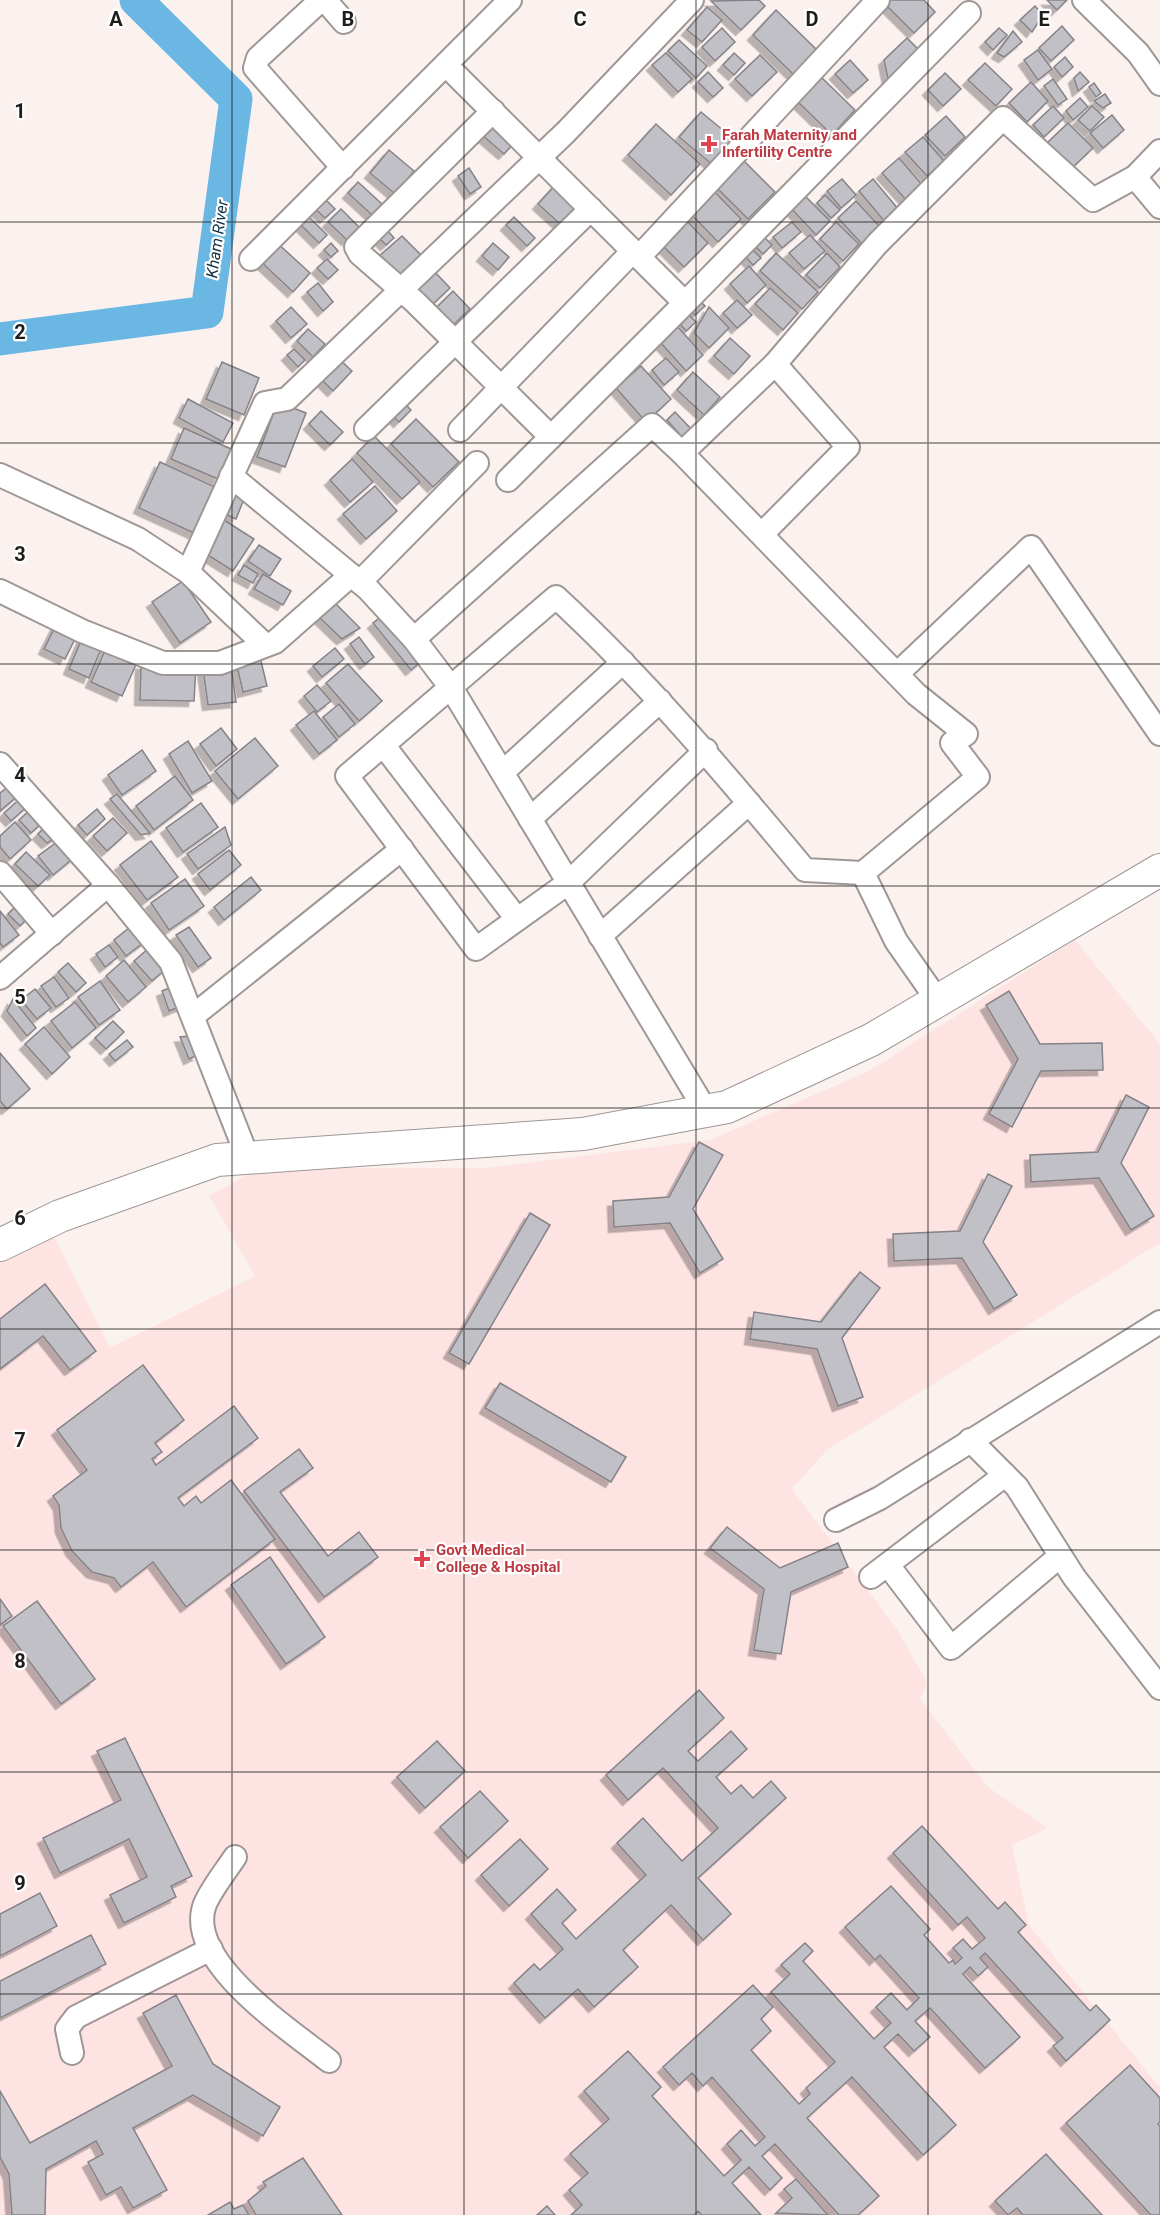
<svg xmlns="http://www.w3.org/2000/svg" width="1160" height="2215" font-family="Roboto,sans-serif">
<style>
.medical{fill:#fee3e3}
.lines{fill:none;stroke-linecap:round;stroke-linejoin:round}
.river{stroke:#6bb7e4;stroke-width:33}
.building{fill:#c2c0c7;stroke:#858288;stroke-width:1.5;filter:url(#shadow)}
.street-casing{stroke:#9f9795;stroke-width:26}
.secondary-casing{stroke:#9f9795;stroke-width:34}
.street{stroke:#fff;stroke-width:22}
.secondary{stroke:#fff;stroke-width:32}
.grid{fill:none;stroke:#1f1d1c;stroke-width:1.5;stroke-opacity:0.55}
.health-dot{fill:#e0444e;stroke:#fff;stroke-width:2}
.labels{text-anchor:middle;dominant-baseline:central;stroke-width:4.5;stroke-linejoin:round;paint-order:stroke}
.health-label{font-size:15px;font-weight:bold;fill:#be3a42;stroke:#fff;text-anchor:start}
.water-label{font-size:16px;font-style:italic;fill:#0f3144;stroke:#fff}
.grid-label{font-size:20px;text-anchor:middle;font-weight:bold;fill:#1f1d1c;stroke:#fff;stroke-width:4.5;stroke-linejoin:round;paint-order:stroke}
</style>
<defs>
<filter id="shadow"><feDropShadow dx="-5.5" dy="5.5" stdDeviation="0" flood-color="#0004"/></filter>
</defs>
<rect width="100%" height="100%" fill="#fbf2ef"/>
<polygon class="medical" points="1075,940 1160,1044 1160,1243 827,1450 792,1489 897,1629 927,1682 920,1699 988,1787 1048,1828 1012,1845 1029,1925 1160,2088 1160,2215 0,2215 0,1262 53,1234 110,1348 255,1276 209,1196 260,1168 487,1168 710,1140 869,1071"/>
<g class="lines">
<polyline class="river" points="0,339 207,312 236,99 136,0"/>
</g>
<g class="building">
<polygon points="759,0 765,6 741,30 711,1"/>
<polygon points="890,0 924,0 935,12 914,33 885,4"/>
<polygon points="1047,0 1067,0 1057,10"/>
<polygon points="1035,6 1043,15 1032,32 1020,20"/>
<polygon points="707,7 722,20 702,42 687,30"/>
<polygon points="776,10 817,50 793,74 753,35"/>
<polygon points="1062,26 1074,40 1051,61 1039,48"/>
<polygon points="722,28 735,42 715,61 702,47"/>
<polygon points="999,28 1007,35 993,50 985,42"/>
<polygon points="1013,31 1022,42 1004,57 997,53"/>
<polygon points="907,38 919,50 888,79 884,60"/>
<polygon points="679,40 707,66 696,78 668,51"/>
<polygon points="1038,50 1052,69 1038,80 1024,60"/>
<polygon points="666,53 692,79 678,92 652,65"/>
<polygon points="734,53 745,63 734,75 723,65"/>
<polygon points="760,55 777,72 752,96 735,79"/>
<polygon points="1065,57 1073,67 1062,77 1054,67"/>
<polygon points="850,60 868,80 853,93 835,74"/>
<polygon points="985,63 1012,89 996,106 968,80"/>
<polygon points="708,72 723,88 713,97 698,82"/>
<polygon points="1080,72 1089,82 1078,91 1074,78"/>
<polygon points="945,73 961,89 943,106 928,90"/>
<polygon points="822,78 855,110 832,135 798,102"/>
<polygon points="1053,79 1067,99 1058,105 1044,86"/>
<polygon points="1031,82 1048,101 1027,122 1009,103"/>
<polygon points="1094,83 1101,93 1096,97 1089,87"/>
<polygon points="1105,94 1111,103 1103,108 1094,101"/>
<polygon points="1080,98 1088,107 1073,120 1066,111"/>
<polygon points="1053,106 1064,118 1044,137 1033,125"/>
<polygon points="1092,106 1104,117 1090,131 1078,120"/>
<polygon points="701,112 735,140 714,166 679,137"/>
<polygon points="1112,115 1124,130 1103,148 1090,133"/>
<polygon points="946,116 965,137 945,156 925,135"/>
<polygon points="494,122 516,141 504,154 482,135"/>
<polygon points="1068,123 1093,148 1072,168 1047,143"/>
<polygon points="656,124 700,164 671,195 628,155"/>
<polygon points="923,137 944,161 927,176 905,152"/>
<polygon points="389,150 414,171 395,194 370,173"/>
<polygon points="899,158 924,187 907,201 882,173"/>
<polygon points="742,159 775,192 748,219 715,186"/>
<polygon points="469,168 481,187 470,194 458,176"/>
<polygon points="842,179 856,195 841,208 827,191"/>
<polygon points="873,179 899,210 885,222 859,191"/>
<polygon points="358,182 382,204 372,215 348,193"/>
<polygon points="557,183 579,203 560,224 538,204"/>
<polygon points="711,188 741,219 718,242 688,211"/>
<polygon points="801,192 830,221 816,235 788,205"/>
<polygon points="825,195 840,210 831,218 817,203"/>
<polygon points="322,196 335,209 325,218 312,206"/>
<polygon points="856,201 880,227 862,244 838,218"/>
<polygon points="341,209 359,227 347,240 328,222"/>
<polygon points="304,212 327,235 319,243 296,220"/>
<polygon points="514,217 535,238 527,246 506,225"/>
<polygon points="684,218 708,243 684,267 659,242"/>
<polygon points="792,222 801,232 782,248 773,237"/>
<polygon points="836,222 859,244 843,261 820,239"/>
<polygon points="386,229 394,238 386,245 376,235"/>
<polygon points="761,234 772,245 763,254 752,243"/>
<polygon points="810,235 825,251 804,269 789,253"/>
<polygon points="402,236 422,256 400,277 378,257"/>
<polygon points="275,241 310,273 293,292 258,259"/>
<polygon points="331,243 338,251 331,257 324,250"/>
<polygon points="493,243 509,257 498,270 482,256"/>
<polygon points="749,246 761,258 753,265 742,253"/>
<polygon points="776,253 818,292 802,309 760,271"/>
<polygon points="827,253 840,267 820,288 806,275"/>
<polygon points="327,259 338,270 328,279 317,268"/>
<polygon points="749,266 766,285 747,303 730,284"/>
<polygon points="433,270 450,288 432,305 415,288"/>
<polygon points="318,283 333,302 323,311 307,292"/>
<polygon points="770,288 798,313 783,330 755,304"/>
<polygon points="453,291 470,309 450,328 433,311"/>
<polygon points="698,299 705,306 695,315 688,308"/>
<polygon points="737,300 752,315 737,328 723,313"/>
<polygon points="291,307 307,324 291,338 276,321"/>
<polygon points="709,307 729,328 709,348 694,333"/>
<polygon points="686,312 696,322 686,331 677,321"/>
<polygon points="677,326 703,355 686,371 659,341"/>
<polygon points="308,329 325,344 313,357 297,341"/>
<polygon points="730,338 750,356 734,374 714,356"/>
<polygon points="294,349 305,360 298,367 287,355"/>
<polygon points="337,357 352,371 333,391 318,376"/>
<polygon points="666,358 679,372 664,385 652,370"/>
<polygon points="222,362 259,378 244,415 206,399"/>
<polygon points="641,366 671,399 646,422 616,388"/>
<polygon points="693,372 720,397 704,415 677,390"/>
<polygon points="188,399 233,423 223,442 179,418"/>
<polygon points="402,401 411,410 399,422 390,413"/>
<polygon points="278,402 306,413 285,467 257,457"/>
<polygon points="321,411 343,432 330,445 309,424"/>
<polygon points="675,412 693,431 684,439 667,420"/>
<polygon points="416,419 459,462 433,487 391,444"/>
<polygon points="184,428 231,449 218,479 171,459"/>
<polygon points="374,436 420,482 402,499 357,453"/>
<polygon points="352,459 373,482 350,502 330,480"/>
<polygon points="160,462 215,487 194,533 139,508"/>
<polygon points="375,486 397,511 366,539 343,514"/>
<polygon points="235,495 244,499 236,519 227,515"/>
<polygon points="224,520 254,539 233,571 203,552"/>
<polygon points="259,545 281,559 270,576 248,561"/>
<polygon points="244,565 258,574 253,583 238,575"/>
<polygon points="263,574 291,591 283,605 254,589"/>
<polygon points="183,581 211,622 180,643 152,602"/>
<polygon points="335,603 360,628 342,639 320,618"/>
<polygon points="385,614 422,661 411,670 373,623"/>
<polygon points="57,623 78,633 65,659 44,649"/>
<polygon points="83,636 103,644 89,678 69,669"/>
<polygon points="359,637 374,657 365,664 350,644"/>
<polygon points="108,644 139,658 122,696 91,682"/>
<polygon points="335,648 344,659 322,677 313,666"/>
<polygon points="260,657 267,686 243,692 236,662"/>
<polygon points="141,664 196,666 194,701 140,700"/>
<polygon points="348,664 382,701 359,721 326,683"/>
<polygon points="231,665 236,702 208,705 203,669"/>
<polygon points="317,685 331,701 317,712 304,696"/>
<polygon points="339,704 355,724 339,737 323,717"/>
<polygon points="314,711 337,740 319,754 296,725"/>
<polygon points="221,728 237,749 216,766 200,744"/>
<polygon points="255,738 278,766 238,799 215,771"/>
<polygon points="188,741 212,781 192,793 169,754"/>
<polygon points="142,750 156,771 122,795 108,775"/>
<polygon points="175,776 193,800 154,830 136,806"/>
<polygon points="12,784 20,794 0,811 0,793"/>
<polygon points="117,794 150,833 141,835 110,799"/>
<polygon points="23,796 30,804 11,821 4,813"/>
<polygon points="201,803 218,827 183,852 166,828"/>
<polygon points="32,808 44,821 31,833 19,820"/>
<polygon points="97,809 105,819 87,835 78,825"/>
<polygon points="113,818 127,833 107,851 93,836"/>
<polygon points="15,822 31,840 10,859 0,847 0,836"/>
<polygon points="48,824 59,835 47,843 38,834"/>
<polygon points="225,827 231,845 198,869 187,854"/>
<polygon points="61,839 75,857 53,875 38,856"/>
<polygon points="151,841 178,877 147,900 120,865"/>
<polygon points="229,850 241,865 210,890 198,874"/>
<polygon points="26,852 50,875 38,886 15,864"/>
<polygon points="251,877 261,890 224,920 214,907"/>
<polygon points="185,879 204,906 169,930 151,903"/>
<polygon points="19,903 31,915 20,926 8,914"/>
<polygon points="0,911 19,935 3,947 0,943"/>
<polygon points="134,924 147,940 126,956 114,940"/>
<polygon points="189,927 211,958 198,967 176,935"/>
<polygon points="109,945 118,957 105,967 96,954"/>
<polygon points="149,948 167,968 152,981 134,961"/>
<polygon points="124,960 146,987 128,1002 106,976"/>
<polygon points="68,963 86,983 76,992 58,972"/>
<polygon points="54,977 69,998 56,1007 41,986"/>
<polygon points="100,981 120,1010 99,1025 78,997"/>
<polygon points="176,985 184,1005 169,1011 162,991"/>
<polygon points="35,989 51,1008 37,1019 21,1000"/>
<polygon points="1009,991 1040,1044 1102,1043 1103,1070 1041,1071 1012,1127 989,1114 1018,1059 986,1005"/>
<polygon points="13,999 36,1028 27,1036 7,1011"/>
<polygon points="75,1002 96,1028 72,1048 51,1021"/>
<polygon points="113,1021 124,1032 106,1049 95,1038"/>
<polygon points="44,1027 70,1057 52,1074 25,1044"/>
<polygon points="189,1036 198,1055 189,1059 180,1037"/>
<polygon points="127,1040 133,1047 115,1061 109,1054"/>
<polygon points="0,1053 30,1089 7,1109 0,1101"/>
<polygon points="1126,1095 1149,1107 1121,1163 1154,1216 1131,1230 1099,1178 1031,1182 1030,1155 1098,1152"/>
<polygon points="699,1142 723,1155 693,1209 723,1259 700,1273 670,1223 614,1227 613,1201 669,1197"/>
<polygon points="988,1174 1012,1186 983,1242 1017,1295 994,1309 962,1258 894,1261 893,1234 960,1231"/>
<polygon points="530,1213 550,1225 469,1364 449,1353"/>
<polygon points="860,1272 880,1288 842,1338 863,1397 838,1406 817,1349 750,1339 754,1312 821,1322"/>
<polygon points="45,1284 96,1351 70,1370 43,1336 0,1369 0,1319"/>
<polygon points="143,1365 184,1420 155,1443 162,1452 152,1459 156,1465 234,1406 258,1438 178,1498 184,1506 196,1496 201,1503 231,1480 275,1539 186,1607 153,1562 121,1587 114,1578 92,1572 72,1551 61,1528 59,1505 53,1496 87,1470 57,1430"/>
<polygon points="500,1383 626,1457 611,1482 485,1408"/>
<polygon points="299,1449 313,1468 280,1492 328,1556 359,1532 378,1557 324,1597 244,1491"/>
<polygon points="727,1527 780,1568 838,1543 848,1567 791,1592 781,1654 754,1650 764,1589 710,1548"/>
<polygon points="270,1557 325,1637 286,1664 231,1585"/>
<polygon points="0,1599 12,1616 0,1625"/>
<polygon points="37,1601 95,1679 61,1704 3,1626"/>
<polygon points="699,1690 724,1718 688,1751 698,1761 731,1731 747,1749 716,1777 731,1794 741,1785 753,1798 771,1781 786,1798 698,1878 731,1914 703,1940 671,1905 623,1950 638,1967 594,2007 578,1989 545,2018 514,1983 534,1964 540,1970 563,1949 531,1914 557,1889 576,1910 562,1923 576,1939 646,1875 617,1843 643,1818 682,1861 718,1828 663,1768 628,1800 606,1775"/>
<polygon points="125,1738 192,1876 171,1886 176,1897 124,1923 110,1895 147,1877 129,1839 60,1873 43,1838 121,1800 97,1751"/>
<polygon points="437,1741 465,1771 425,1808 397,1777"/>
<polygon points="480,1791 508,1821 468,1858 440,1827"/>
<polygon points="922,1826 998,1909 1005,1902 1026,1925 1018,1932 1090,2011 1096,2005 1110,2020 1066,2061 1053,2046 1063,2038 985,1953 980,1958 988,1967 978,1976 970,1967 963,1974 1020,2037 985,2068 930,2008 915,2021 930,2037 914,2051 898,2034 884,2047 956,2125 923,2155 852,2077 807,2118 879,2196 858,2215 839,2215 775,2144 762,2156 782,2178 770,2190 749,2167 732,2183 761,2215 702,2215 698,2211 694,2215 571,2215 582,2205 569,2190 588,2173 570,2154 609,2119 584,2091 628,2051 661,2087 652,2096 724,2176 741,2160 727,2144 741,2130 755,2146 765,2137 712,2077 703,2086 692,2073 679,2085 663,2067 753,1985 773,2007 761,2019 771,2031 751,2050 799,2104 810,2094 806,2088 835,2062 771,1992 790,1974 781,1965 805,1943 813,1951 803,1961 874,2039 891,2023 876,2007 891,1993 907,2010 919,1998 880,1955 875,1960 845,1927 891,1886 930,1929 924,1935 949,1963 953,1960 955,1964 962,1958 953,1948 963,1939 972,1949 985,1938 967,1917 958,1925 893,1853"/>
<polygon points="520,1839 548,1869 509,1906 481,1875"/>
<polygon points="40,1893 57,1926 0,1956 0,1914"/>
<polygon points="91,1935 106,1964 0,2018 0,1981"/>
<polygon points="176,1995 213,2064 280,2107 263,2136 193,2095 133,2128 167,2190 133,2208 121,2187 106,2195 88,2162 103,2154 96,2141 46,2169 45,2215 12,2215 9,2174 0,2157 0,2091 30,2143 172,2066 143,2013"/>
<polygon points="1130,2065 1160,2098 1160,2122 1158,2124 1160,2126 1160,2215 1151,2215 1066,2123"/>
<polygon points="1046,2154 1102,2215 1023,2215 1017,2208 1008,2215 995,2201"/>
<polygon points="303,2158 342,2215 256,2215 248,2201 266,2186 263,2182"/>
<polygon points="796,2179 828,2215 776,2213 792,2198 784,2189"/>
<polygon points="230,2202 234,2209 243,2205 249,2215 208,2215"/>
<polygon points="547,2206 555,2215 537,2215"/>
</g>
<g class="lines">
<defs>
<g id="street">
<polyline points="321,0 258,58 255,68 343,168"/>
<polyline points="325,0 344,22"/>
<polyline points="1084,0 1138,53 1160,84"/>
<polyline points="447,66 685,303 969,13"/>
<polyline points="493,111 356,247 360,254 415,302 551,437"/>
<polyline points="1135,177 1160,151"/>
<polyline points="639,257 878,0"/>
<polyline points="251,259 510,0"/>
<polyline points="366,429 591,209"/>
<polyline points="460,430 633,251"/>
<polyline points="0,475 138,539 188,572 265,645"/>
<polyline points="231,476 368,589 414,639 452,689 706,1111"/>
<polyline points="508,480 685,303"/>
<polyline points="762,534 848,447 775,364"/>
<polyline points="188,572 265,403 287,399 566,132 692,0"/>
<polyline points="360,582 477,463"/>
<polyline points="0,591 82,631 163,663 220,663 275,642 351,575"/>
<polyline points="414,639 652,425 682,453"/>
<polyline points="897,674 1031,547 1160,734"/>
<polyline points="384,746 517,919"/>
<path d="M706 750 568 883 476 949 347 776 556 597C647 681 726 775 805 870L863 873"/>
<polyline points="0,764 108,885 171,962 247,1156"/>
<polyline points="504,771 623,662"/>
<polyline points="530,819 660,701"/>
<polyline points="0,873 52,934"/>
<polyline points="600,936 749,803"/>
<polyline points="0,978 108,885"/>
<polyline points="938,1001 896,941 863,873 978,777 952,743 966,734 916,694 682,453 775,364 877,244 1003,118 1093,200 1135,177 1160,207"/>
<polyline points="193,1016 402,849"/>
<polyline points="970,1440 1017,1487 1074,1577 1160,1688"/>
<polyline points="836,1520 880,1498 1160,1322"/>
<polyline points="888,1565 951,1648 1060,1556"/>
<polyline points="871,1577 1005,1475"/>
<path d="M235 1857C225 1872 212 1888 205 1904 183 1961 292 2031 329 2061"/>
<polyline points="72,2053 67,2029 76,2017 211,1949"/>
</g>
<polyline id="secondary" points="0,1245 60,1216 217,1160 583,1134 727,1107 871,1040 1160,870"/>
</defs>
<use href="#street" class="street-casing"/>
<use href="#secondary" class="secondary-casing"/>
<use href="#street" class="street"/>
<use href="#secondary" class="secondary"/>
</g>
<path class="grid" d="M232 0V2215M464 0V2215M696 0V2215M928 0V2215M0 222H1160M0 443H1160M0 664H1160M0 886H1160M0 1108H1160M0 1329H1160M0 1550H1160M0 1772H1160M0 1994H1160"/>
<g class="health-dot">
<path d="M706 135h6v6h6v6h-6v6h-6v-6h-6v-6h6z"/>
<path d="M419 1550h6v6h6v6h-6v6h-6v-6h-6v-6h6z"/>
</g>
<g class="labels">
<g class="health-label">
<text x="722" y="135">Farah Maternity and<tspan x="722" dy="17">Infertility Centre</tspan></text>
<text x="436" y="1550">Govt Medical<tspan x="436" dy="17">College &amp; Hospital</tspan></text>
</g>
<g class="water-label">
<text transform="translate(217 239) rotate(-82)">Kham River</text>
</g>
</g>
<g class="grid-label">
<text x="116" y="26">A</text>
<text x="348" y="26">B</text>
<text x="580" y="26">C</text>
<text x="812" y="26">D</text>
<text x="1044" y="26">E</text>
<text x="20" y="118">1</text>
<text x="20" y="339">2</text>
<text x="20" y="561">3</text>
<text x="20" y="782">4</text>
<text x="20" y="1004">5</text>
<text x="20" y="1225">6</text>
<text x="20" y="1447">7</text>
<text x="20" y="1668">8</text>
<text x="20" y="1890">9</text>
</g>
</svg>
